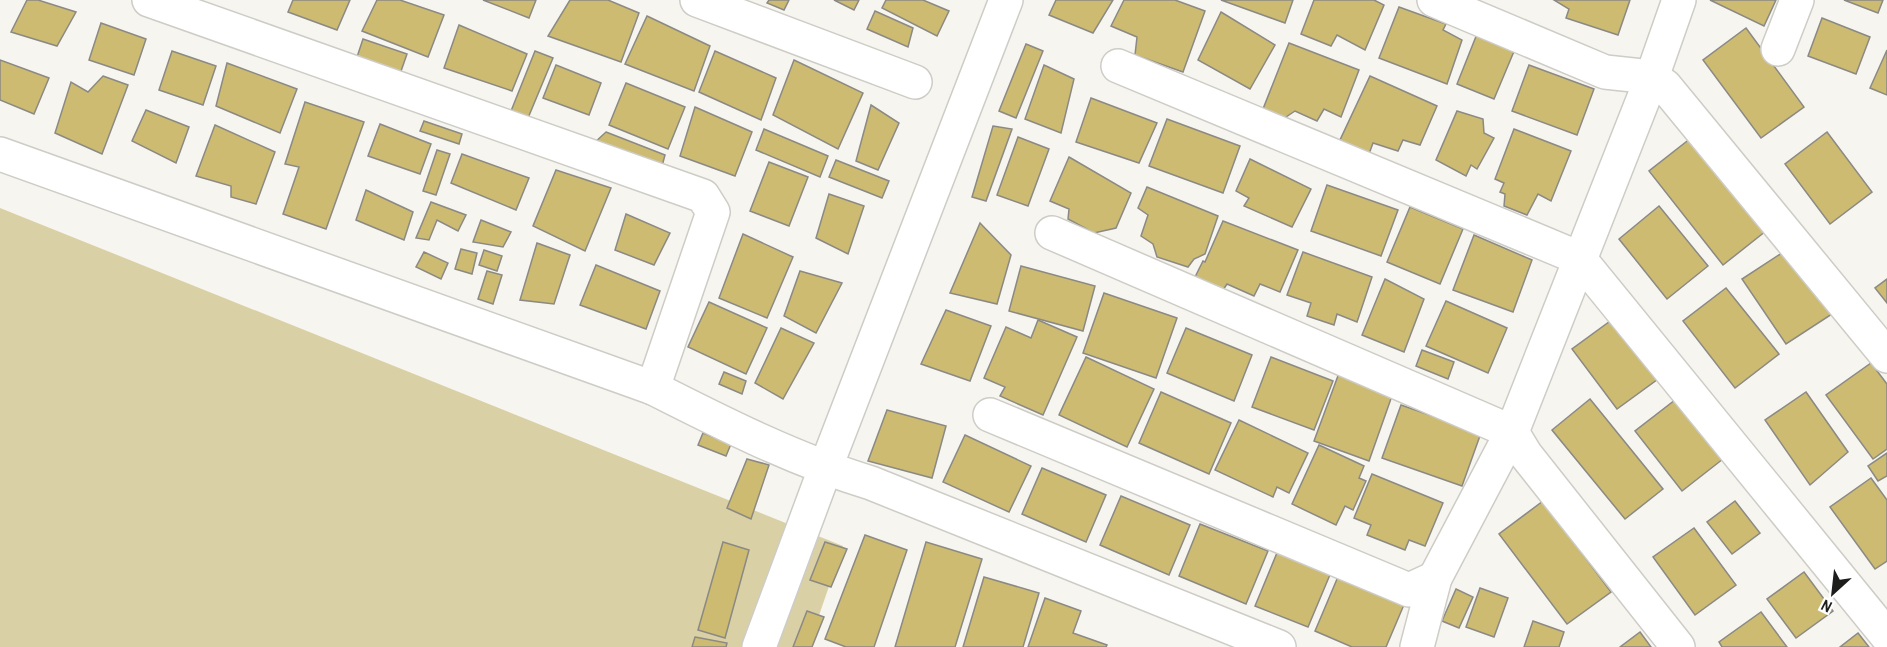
<svg xmlns="http://www.w3.org/2000/svg" width="1887" height="647" font-family="'Archivo Narrow',sans-serif">
<style>
.green{fill:#dad0a5}
.building{fill:#cdbb71;stroke:#8b8984;stroke-width:1.5}
.lines{fill:none;stroke-linecap:round;stroke-linejoin:round}
.minor-casing{stroke:#cdccc6;stroke-width:36}
.minor{stroke:#fff;stroke-width:33}
</style>
<rect width="100%" height="100%" fill="#f7f5ef"/>
<polygon class="green" points="0,208 843,546 808,647 0,647"/>
<g class="building">
<polygon points="27,0 38,0 76,12 57,46 11,32"/>
<polygon points="293,0 350,0 337,30 288,12"/>
<polygon points="377,0 400,0 444,15 428,57 362,31"/>
<polygon points="483,0 536,0 529,18"/>
<polygon points="570,0 608,0 639,13 621,62 548,36"/>
<polygon points="769,0 789,0 784,10 767,3"/>
<polygon points="834,0 859,0 854,10"/>
<polygon points="886,0 923,0 949,11 937,36 882,8"/>
<polygon points="1056,0 1113,0 1093,33 1049,15"/>
<polygon points="1124,0 1175,0 1205,11 1183,72 1135,55 1137,37 1111,26"/>
<polygon points="1221,0 1293,0 1285,23"/>
<polygon points="1314,0 1374,0 1384,5 1365,50 1337,35 1331,46 1301,34"/>
<polygon points="1554,0 1630,0 1618,35 1566,18 1569,9"/>
<polygon points="1710,0 1776,0 1764,26"/>
<polygon points="1844,0 1883,0 1878,13"/>
<polygon points="1399,7 1446,24 1443,30 1462,40 1447,84 1379,58"/>
<polygon points="875,11 913,28 908,47 867,29"/>
<polygon points="1221,12 1275,45 1250,89 1198,60"/>
<polygon points="647,16 710,46 694,91 625,64"/>
<polygon points="1822,18 1870,37 1856,74 1808,56"/>
<polygon points="101,23 146,39 134,75 89,60"/>
<polygon points="459,25 527,54 512,91 444,68"/>
<polygon points="1746,28 1804,107 1761,138 1703,60"/>
<polygon points="1477,34 1515,49 1494,99 1457,84"/>
<polygon points="363,39 407,54 400,74 356,60"/>
<polygon points="1289,43 1359,70 1341,117 1324,109 1317,121 1295,111 1283,119 1263,109"/>
<polygon points="1026,44 1043,51 1016,118 999,111"/>
<polygon points="1887,50 1887,95 1870,88"/>
<polygon points="172,51 216,66 203,105 159,90"/>
<polygon points="535,51 553,58 528,118 511,111"/>
<polygon points="715,51 776,78 761,120 699,92"/>
<polygon points="0,60 49,78 34,114 0,100"/>
<polygon points="794,60 863,93 838,149 773,115"/>
<polygon points="227,63 297,89 280,133 216,106"/>
<polygon points="556,65 601,83 589,115 543,98"/>
<polygon points="1044,65 1074,79 1061,133 1025,119"/>
<polygon points="1529,65 1594,89 1577,135 1512,111"/>
<polygon points="103,76 128,85 102,154 55,133 71,82 88,92"/>
<polygon points="1370,76 1437,106 1420,145 1403,140 1398,151 1373,143 1369,154 1340,140"/>
<polygon points="626,83 685,107 668,149 609,125"/>
<polygon points="1091,98 1157,123 1139,163 1076,142"/>
<polygon points="305,102 364,122 326,229 283,214 299,167 285,164"/>
<polygon points="871,105 899,123 878,170 856,161"/>
<polygon points="695,107 752,132 735,176 680,156"/>
<polygon points="146,110 189,127 176,163 132,141"/>
<polygon points="1457,111 1483,119 1484,133 1494,138 1477,169 1471,165 1466,176 1436,160"/>
<polygon points="1167,119 1240,146 1223,193 1149,166"/>
<polygon points="424,121 462,134 459,144 420,131"/>
<polygon points="380,124 431,144 420,174 368,156"/>
<polygon points="215,125 275,152 256,204 231,197 231,186 196,176"/>
<polygon points="993,126 1012,129 986,201 972,197"/>
<polygon points="764,129 828,156 820,177 756,150"/>
<polygon points="1514,129 1571,151 1551,201 1538,194 1527,215 1504,206 1505,194 1500,192 1504,183 1495,179"/>
<polygon points="606,132 665,155 661,170 592,145"/>
<polygon points="1827,132 1872,192 1830,224 1785,164"/>
<polygon points="1018,137 1049,149 1028,206 997,195"/>
<polygon points="1691,138 1766,231 1723,265 1649,171"/>
<polygon points="437,150 450,154 436,195 423,191"/>
<polygon points="462,154 529,178 516,210 451,183"/>
<polygon points="1069,157 1131,193 1116,228 1094,233 1068,219 1069,209 1050,201"/>
<polygon points="1250,159 1311,189 1292,227 1244,206 1249,198 1236,191"/>
<polygon points="836,160 889,181 882,198 829,177"/>
<polygon points="769,162 808,177 789,226 750,211"/>
<polygon points="556,170 611,188 585,251 533,226"/>
<polygon points="1327,185 1398,210 1381,256 1311,231"/>
<polygon points="1147,187 1218,216 1205,254 1194,259 1188,267 1157,257 1153,244 1141,236 1148,215 1138,208"/>
<polygon points="366,190 413,212 404,240 356,220"/>
<polygon points="829,194 864,206 848,254 816,238"/>
<polygon points="431,202 466,215 458,231 437,220 429,240 416,238"/>
<polygon points="1659,206 1708,266 1667,299 1619,239"/>
<polygon points="1410,207 1463,229 1440,284 1387,262"/>
<polygon points="626,214 670,233 654,265 615,250"/>
<polygon points="481,220 511,232 503,247 473,242"/>
<polygon points="1223,221 1298,250 1280,292 1260,284 1254,296 1227,284 1221,293 1193,281 1203,261 1205,262"/>
<polygon points="980,223 1011,255 997,304 950,293"/>
<polygon points="743,234 793,257 767,318 719,298"/>
<polygon points="1474,235 1532,260 1513,312 1453,290"/>
<polygon points="537,243 570,255 554,304 520,300"/>
<polygon points="461,249 477,253 472,274 455,269"/>
<polygon points="1788,249 1832,314 1786,344 1742,279"/>
<polygon points="484,250 502,256 497,271 479,265"/>
<polygon points="424,252 448,263 441,279 416,267"/>
<polygon points="1303,252 1372,277 1357,322 1337,314 1334,325 1307,316 1311,303 1287,295"/>
<polygon points="596,265 660,291 646,329 580,305"/>
<polygon points="1021,266 1095,286 1083,331 1009,311"/>
<polygon points="487,271 502,275 493,304 478,299"/>
<polygon points="800,271 842,283 816,333 784,316"/>
<polygon points="1385,279 1424,299 1404,352 1362,335"/>
<polygon points="1887,279 1887,303 1875,288"/>
<polygon points="1726,288 1779,354 1735,388 1683,321"/>
<polygon points="1104,293 1177,318 1156,378 1083,353"/>
<polygon points="1446,301 1507,328 1488,373 1426,346"/>
<polygon points="709,302 767,328 746,374 688,347"/>
<polygon points="946,310 991,326 970,381 921,364"/>
<polygon points="1613,319 1658,379 1617,409 1572,349"/>
<polygon points="1038,320 1077,337 1043,415 1000,396 1005,387 984,378 1006,327 1031,338"/>
<polygon points="781,328 814,343 783,399 755,383"/>
<polygon points="1186,328 1252,355 1234,401 1167,373"/>
<polygon points="1422,350 1454,362 1448,379 1416,366"/>
<polygon points="1086,357 1154,389 1127,447 1059,415"/>
<polygon points="1271,357 1333,381 1314,430 1252,407"/>
<polygon points="1871,363 1887,384 1887,449 1873,459 1826,395"/>
<polygon points="724,372 746,381 742,394 719,384"/>
<polygon points="1339,373 1393,393 1369,461 1314,441"/>
<polygon points="1161,392 1231,423 1209,474 1139,443"/>
<polygon points="1806,392 1848,452 1810,485 1765,420"/>
<polygon points="1590,399 1663,489 1625,519 1552,430"/>
<polygon points="1675,400 1723,459 1682,491 1635,431"/>
<polygon points="1401,405 1481,433 1462,486 1382,458"/>
<polygon points="887,410 946,426 932,478 868,461"/>
<polygon points="1239,420 1308,453 1289,493 1277,487 1273,497 1215,470"/>
<polygon points="703,433 731,444 726,456 698,445"/>
<polygon points="965,435 1031,466 1009,512 943,482"/>
<polygon points="1319,445 1364,466 1359,478 1366,481 1353,510 1345,506 1336,525 1292,504"/>
<polygon points="1887,453 1887,476 1878,481 1868,466"/>
<polygon points="747,459 769,465 751,519 727,508"/>
<polygon points="1042,468 1106,495 1086,542 1022,514"/>
<polygon points="1372,474 1443,503 1425,546 1409,540 1405,550 1367,535 1371,525 1354,518"/>
<polygon points="1871,478 1887,500 1887,561 1875,569 1830,507"/>
<polygon points="1121,496 1190,525 1169,575 1100,545"/>
<polygon points="1543,501 1611,592 1567,624 1499,534"/>
<polygon points="1735,501 1760,533 1732,554 1707,522"/>
<polygon points="1200,524 1268,551 1246,604 1179,576"/>
<polygon points="1694,528 1736,585 1695,615 1653,557"/>
<polygon points="865,535 907,550 874,647 846,647 825,639"/>
<polygon points="723,542 749,550 725,638 698,630"/>
<polygon points="825,542 847,549 831,587 810,580"/>
<polygon points="926,542 982,559 955,647 895,647"/>
<polygon points="1279,548 1332,570 1308,627 1255,606"/>
<polygon points="1340,572 1406,600 1386,647 1352,647 1315,631"/>
<polygon points="1804,572 1833,611 1796,638 1767,599"/>
<polygon points="984,577 1039,593 1023,647 963,647"/>
<polygon points="1480,588 1508,598 1494,637 1466,627"/>
<polygon points="1456,589 1473,597 1459,628 1442,621"/>
<polygon points="1045,598 1081,611 1073,633 1107,645 1106,647 1028,647"/>
<polygon points="807,611 824,617 812,647 793,647"/>
<polygon points="1761,612 1787,647 1722,647 1719,642"/>
<polygon points="1533,621 1564,632 1559,647 1524,647"/>
<polygon points="1640,632 1651,647 1620,647"/>
<polygon points="1858,633 1869,647 1840,647"/>
<polygon points="695,637 727,643 726,647 692,647"/>
</g>
<g class="lines">
<defs>
<g id="minor">
<polyline points="149,0 703,196 713,212 653,388"/>
<polyline points="697,0 915,82"/>
<polyline points="1434,0 1605,72 1652,77 1665,86 1887,356"/>
<polyline points="1778,49 1797,0"/>
<polyline points="1118,66 1579,258 1887,636"/>
<path d="M0 154 653 388C724 424 795 460 871 483L1279 647"/>
<polyline points="1052,233 1512,432 1526,455 1678,647"/>
<polyline points="990,415 1409,590 1435,578"/>
<polyline points="759,647 825,469 1006,0"/>
<polyline points="1417,647 1435,578 1512,432 1652,77 1679,0"/>
</g>
</defs>
<use href="#minor" class="minor-casing"/>
<use href="#minor" class="minor"/>
</g>
<g transform="translate(1833 593) rotate(207)" stroke="#ffffff" stroke-width="4.5" paint-order="stroke">
<path d="M0-4.5L10 22L0 15L-10 22Z" fill="#1d1d1b"/>
<text y="-9" font-size="16" font-weight="bold" text-anchor="middle" fill="#1d1d1b">N</text>
</g>
</svg>
